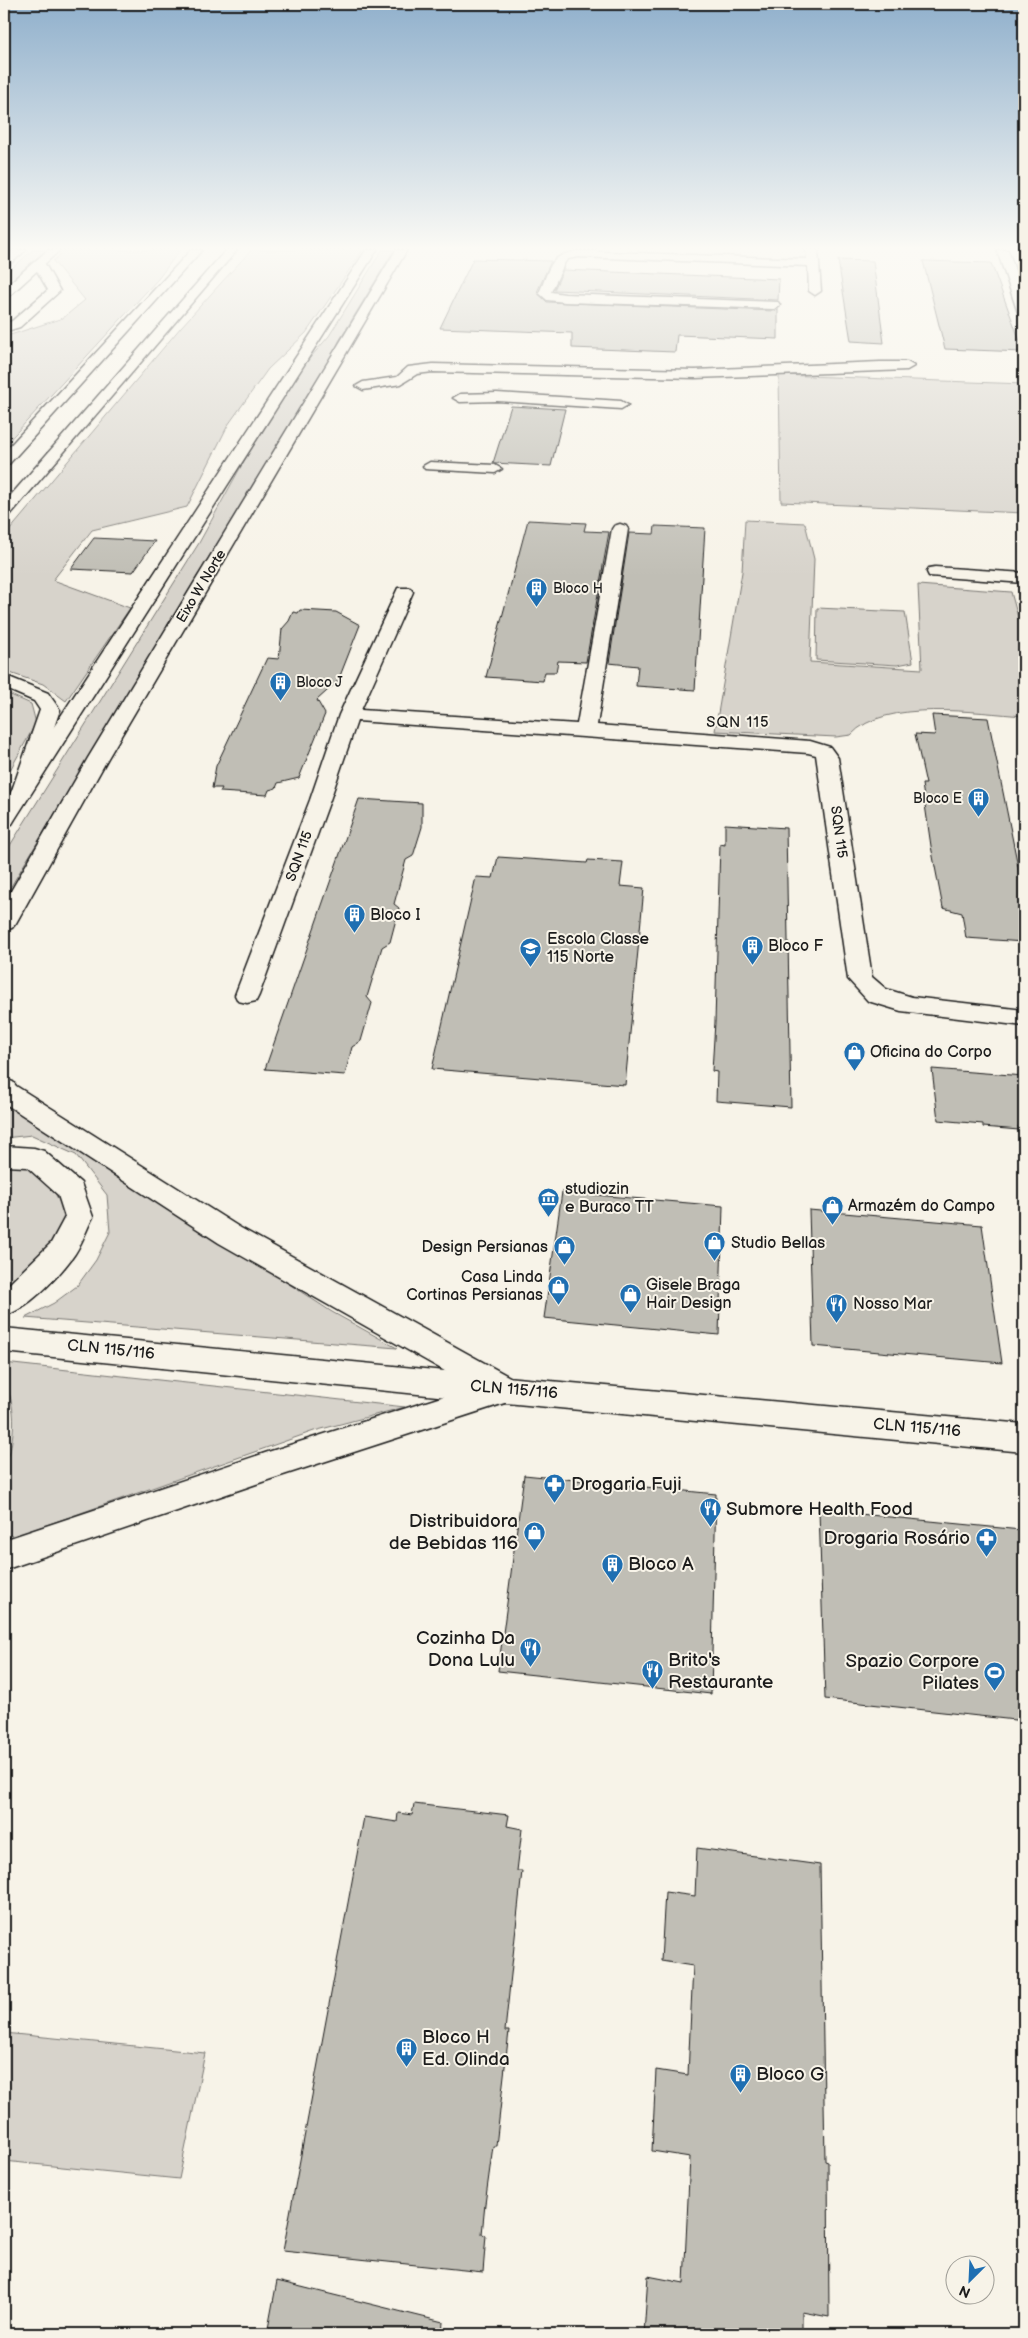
<svg xmlns="http://www.w3.org/2000/svg" width="1028" height="2338" font-family="'Balsamiq Sans',sans-serif">
<style>
.green{fill:#d7d3cb;stroke:#7a7874}
.building{fill:#c0beb5;stroke:#1c1c1c}
.lines{fill:none;stroke-linecap:round;stroke-linejoin:round}
.minor-casing{stroke:#1c1c1c;stroke-width:3}
.major-casing{stroke:#1c1c1c;stroke-width:3}
.highway-casing{stroke:#1c1c1c;stroke-width:3}
.minor{fill:#f7f3e8;fill-rule:evenodd}
.major{fill:#f7f3e8;fill-rule:evenodd}
.highway{fill:#f7f3e8;fill-rule:evenodd}
.labels{text-anchor:middle;dominant-baseline:central;stroke-width:4;stroke-linejoin:round;paint-order:stroke}
.far-street-label{font-size:14px;fill:#1c1c1c;stroke:#f7f3e8}
.far-poi-label{font-size:14px;fill:#1c1c1c;stroke:#f7f3e8;text-anchor:start}
.far-neighbourhood-label{font-size:15px;letter-spacing:1px;fill:#1c1c1c;stroke:#f7f3e8}
.poi-label{font-size:16px;fill:#1c1c1c;stroke:#f7f3e8;text-anchor:start}
.street-label{font-size:16px;fill:#1c1c1c;stroke:#f7f3e8}
.near-poi-label{font-size:19px;fill:#1c1c1c;stroke:#f7f3e8;text-anchor:start}
</style>
<rect width="100%" height="100%" fill="#f7f3e8"/>
<filter id="ink" filterUnits="userSpaceOnUse"><feTurbulence type="fractalNoise" baseFrequency=".02" numOctaves="2"/><feDisplacementMap in="SourceGraphic" scale="10" xChannelSelector="R" yChannelSelector="G"/><feConvolveMatrix kernelMatrix="1 2 1 2 8 2 1 2 1" color-interpolation-filters="sRGB"/></filter>
<g filter="url(#ink)">
<g class="green">
<polygon points="33,250 48,250 4,288 4,275"/>
<polygon points="65,250 180,250 158,279 4,446 4,337 63,318 85,300 53,261"/>
<polygon points="251,250 363,250 306,333 268,369 228,425 187,507 92,530 53,580 130,608 66,701 43,684 4,671 4,537 181,327"/>
<polygon points="382,250 394,250 339,341 330,363 210,555 4,898 4,855 199,543 244,461 304,365 329,336"/>
<polygon points="779,375 1024,384 1024,513 781,502"/>
<path d="M745 520 805 523 814 559 810 662 922 669 918 585 1011 592 1024 639V716C978 713 884 698 851 735L836 737 715 731 742 572Z"/>
<polygon points="817,608 905,612 913,662 897,665 816,660"/>
<polygon points="4,692 31,704 36,723 4,781"/>
<polygon points="4,1098 332,1312 397,1348 25,1318 54,1303 77,1286 96,1260 110,1232 107,1195 76,1155 32,1135 4,1138"/>
<polygon points="4,1163 25,1164 55,1193 68,1218 56,1248 15,1290 4,1294"/>
<path d="M4 1363 405 1407 314 1431 4 1540V1469C11 1456 15 1427 13 1412 11 1394 4 1382 4 1363Z"/>
<polygon points="4,2033 205,2053 179,2179 4,2161"/>
</g>
<g class="building">
<polygon points="473,259 551,261 537,292 547,302 774,311 778,309 778,339 677,335 675,352 572,348 572,333 440,328"/>
<polygon points="838,260 873,261 884,343 851,341"/>
<polygon points="923,261 991,263 1024,352 945,349"/>
<polygon points="563,270 779,279 778,300 554,290"/>
<polygon points="511,406 565,409 551,466 493,463"/>
<polygon points="528,520 586,523 584,531 609,532 586,662 558,661 556,672 545,672 543,681 486,677"/>
<polygon points="655,526 705,528 695,690 636,686 638,666 609,663 629,533 654,534"/>
<polygon points="94,538 155,541 133,572 71,569"/>
<polygon points="300,610 336,612 360,625 338,681 317,700 325,714 299,778 278,783 276,788 269,790 267,795 220,792 222,788 212,788 216,766 267,658 279,659 282,629 289,621 293,612 298,613"/>
<polygon points="932,715 988,718 1024,896 1024,942 966,938 962,913 943,908 931,846 922,784 926,784 915,734 935,735"/>
<polygon points="359,799 422,803 422,827 413,856 406,860 394,904 399,908 390,942 382,947 367,997 372,1003 361,1041 352,1047 345,1075 265,1069"/>
<polygon points="725,824 786,828 791,1107 716,1101 717,1072 712,1071 715,1022 720,844 725,845"/>
<polygon points="498,857 587,863 588,860 623,862 620,886 644,888 625,1085 432,1069 476,877 493,878"/>
<polygon points="932,1069 1024,1076 1024,1127 1018,1126 1019,1130 983,1127 983,1124 938,1120"/>
<polygon points="562,1192 723,1206 719,1335 544,1318"/>
<polygon points="809,1210 982,1225 1002,1363 813,1346"/>
<polygon points="524,1475 716,1494 711,1694 498,1671"/>
<polygon points="819,1510 1021,1530 1024,1552 1024,1721 825,1699"/>
<polygon points="414,1804 509,1815 507,1826 522,1829 517,1871 522,1871 505,2031 509,2031 496,2146 493,2146 485,2204 482,2234 486,2235 483,2272 283,2251 364,1817 397,1822 398,1813 412,1815"/>
<polygon points="697,1848 820,1865 825,2161 828,2162 829,2317 802,2312 802,2334 644,2334 648,2276 684,2283 690,2157 652,2151 656,2070 688,2075 693,1966 661,1961 665,1892 695,1896"/>
<polygon points="277,2281 443,2322 442,2334 267,2334"/>
</g>
<g class="lines">
<defs>
<g id="minor">
<path d="M806 250H818L821 291 815 295 809 291 808 266 579 257 568 259 565 262 551 292 565 294 778 302 780 305 774 309 565 302 547 300 539 293C551 267 548 255 579 251L807 259Z"/>
<polygon points="997,250 1008,250 1024,297 1024,317 1018,313"/>
<polygon points="39,261 45,264 60,291 20,327 4,332 4,324 12,321 48,290 33,264"/>
<polygon points="880,362 907,362 914,366 907,370 695,378 433,372 417,374 401,384 363,390 356,386 363,382 397,377 408,367 433,364 695,370"/>
<polygon points="497,393 621,401 628,405 621,409 497,401 460,402 453,398 460,394"/>
<polygon points="430,462 495,465 502,469 495,473 425,469 423,466"/>
<polygon points="620,524 626,526 628,529 597,725 810,741 830,747 838,758 872,977 886,989 912,997 1024,1010 1024,1026 901,1011 868,1001 848,979 816,755 808,753 357,721 330,800 259,995 256,1001 247,1003 238,1001 235,995 310,800 339,715 398,588 410,588 413,592 361,710 577,724 612,529 614,526"/>
<polygon points="935,567 1024,573 1024,583 929,576 927,572 929,568"/>
<polygon points="4,1328 506,1377 1024,1424 1024,1452 506,1403 4,1352"/>
</g>
<g id="major">
<polygon points="14,250 26,250 8,266 4,267 4,259"/>
<polygon points="48,250 60,250 8,297 4,297 4,288"/>
<polygon points="366,250 377,250 15,819 12,824 4,825 4,803"/>
<polygon points="396,250 407,250 108,758 16,923 12,928 4,930 4,903 88,758"/>
<polygon points="4,1079 13,1082 16,1086 239,1227 517,1381 522,1390 517,1399 271,1479 4,1570 4,1540 271,1451 473,1387 219,1243 4,1103"/>
<path d="M4 1146 34 1148 44 1151 81 1183 93 1217C86 1230 81 1247 72 1258 56 1279 29 1308 4 1316V1289L51 1243 65 1217 58 1195 27 1167 4 1166Z"/>
</g>
<g id="highway">
<polygon points="191,250 202,250 9,464 4,465 4,452"/>
<polygon points="226,250 237,250 10,515 4,517 4,503"/>
<polygon points="4,675 48,693 60,710 31,793 28,797 21,799 14,797 11,793 40,710 34,701 4,688"/>
</g>
</defs>
<use href="#minor" class="minor-casing"/>
<use href="#major" class="major-casing"/>
<use href="#highway" class="highway-casing"/>
<use href="#minor" class="minor"/>
<use href="#major" class="major"/>
<use href="#highway" class="highway"/>
</g>
</g>
<linearGradient id="sky" x2="0" y2="1"><stop stop-color="#90b0cc"/><stop offset="0.43" stop-color="#fbfaf5"/><stop offset="1" stop-color="#fbfaf5" stop-opacity="0"/></linearGradient>
<rect width="1028" height="577" fill="url(#sky)"/>
<defs>
<symbol id="building-pin" viewBox="-11 -11 22 30"><path d="M0 17L-7.5 6A9.5 9.5 0 1 1 7.5 6Z" fill="#1f6fb2" stroke="#f7f3e8"/><path d="M-4-6H4V6H1V3H-1V6H-4ZM-2.5-4.3h1.7v1.8h-1.7ZM.8-4.3h1.7v1.8H.8ZM-2.5-1h1.7V.8h-1.7ZM.8-1h1.7V.8H.8Z" fill="#fff"/></symbol>
<symbol id="school-pin" viewBox="-11 -11 22 30"><path d="M0 17L-7.5 6A9.5 9.5 0 1 1 7.5 6Z" fill="#1f6fb2" stroke="#f7f3e8"/><path d="M0-5L7-2L0 1L-7-2ZM-4 1L0 2.5L4 1V4Q0 6-4 4Z" fill="#fff"/></symbol>
<symbol id="shop-pin" viewBox="-11 -11 22 30"><path d="M0 17L-7.5 6A9.5 9.5 0 1 1 7.5 6Z" fill="#1f6fb2" stroke="#f7f3e8"/><path d="M-5-2.5h2.3a2.7 3.5 0 0 1 5.4 0H5L5.5 6h-11ZM-1.5-2.5h3a1.5 2.3 0 0 0-3 0Z" fill="#fff"/></symbol>
<symbol id="museum-pin" viewBox="-11 -11 22 30"><path d="M0 17L-7.5 6A9.5 9.5 0 1 1 7.5 6Z" fill="#1f6fb2" stroke="#f7f3e8"/><path d="M0-6L6-3V-2H-6V-3ZM-5-1h2V3h-2ZM-1-1h2V3h-2ZM3-1h2V3H3ZM-6 4H6V6H-6Z" fill="#fff"/></symbol>
<symbol id="restaurant-pin" viewBox="-11 -11 22 30"><path d="M0 17L-7.5 6A9.5 9.5 0 1 1 7.5 6Z" fill="#1f6fb2" stroke="#f7f3e8"/><path d="M-5-6h1v4h1v-4h1v4h1v-4h1v5L-1.5 .5V6h-2V.5L-5-1ZM5-6V6H3V1.5H1.5Q1.5-4 5-6Z" fill="#fff"/></symbol>
<symbol id="pharmacy-pin" viewBox="-11 -11 22 30"><path d="M0 17L-7.5 6A9.5 9.5 0 1 1 7.5 6Z" fill="#1f6fb2" stroke="#f7f3e8"/><path d="M-2-6h4v4h4v4h-4v4h-4v-4h-4v-4h4Z" fill="#fff"/></symbol>
<symbol id="stadium-pin" viewBox="-11 -11 22 30"><path d="M0 17L-7.5 6A9.5 9.5 0 1 1 7.5 6Z" fill="#1f6fb2" stroke="#f7f3e8"/><path d="M0-5a6.5 5 0 1 0 0 10a6.5 5 0 1 0 0-10ZM-3.5-1.8h7v3.6h-7Z" fill="#fff"/></symbol>
</defs>
<g fill-rule="evenodd">
<use href="#building-pin" x="524" y="576" width="25" height="34"/>
<use href="#building-pin" x="268" y="670" width="25" height="34"/>
<use href="#building-pin" x="966" y="786" width="25" height="34"/>
<use href="#building-pin" x="342" y="902" width="25" height="34"/>
<use href="#building-pin" x="740" y="934" width="25" height="34"/>
<use href="#school-pin" x="518" y="936" width="25" height="34"/>
<use href="#shop-pin" x="842" y="1040" width="25" height="34"/>
<use href="#museum-pin" x="536" y="1186" width="25" height="34"/>
<use href="#shop-pin" x="820" y="1194" width="25" height="34"/>
<use href="#shop-pin" x="702" y="1230" width="25" height="34"/>
<use href="#shop-pin" x="552" y="1234" width="25" height="34"/>
<use href="#shop-pin" x="546" y="1274" width="25" height="34"/>
<use href="#shop-pin" x="618" y="1282" width="25" height="34"/>
<use href="#restaurant-pin" x="824" y="1292" width="25" height="34"/>
<use href="#pharmacy-pin" x="542" y="1472" width="25" height="34"/>
<use href="#restaurant-pin" x="698" y="1496" width="25" height="34"/>
<use href="#shop-pin" x="522" y="1520" width="25" height="34"/>
<use href="#pharmacy-pin" x="974" y="1526" width="25" height="34"/>
<use href="#building-pin" x="600" y="1552" width="25" height="34"/>
<use href="#restaurant-pin" x="518" y="1636" width="25" height="34"/>
<use href="#restaurant-pin" x="640" y="1658" width="25" height="34"/>
<use href="#stadium-pin" x="982" y="1660" width="25" height="34"/>
<use href="#building-pin" x="394" y="2036" width="25" height="34"/>
<use href="#building-pin" x="728" y="2062" width="25" height="34"/>
</g>
<g class="labels">
<g class="far-street-label">
<text transform="translate(201 586) rotate(-59)">Eixo W Norte</text>
<text transform="translate(839 832) rotate(82)">SQN 115</text>
<text transform="translate(299 856) rotate(-70)">SQN 115</text>
</g>
<g class="far-poi-label">
<text x="553" y="588">Bloco H</text>
<text x="296" y="682">Bloco J</text>
<text x="962" y="798" text-anchor="end">Bloco E</text>
</g>
<g class="far-neighbourhood-label">
<text x="738" y="722">SQN 115</text>
</g>
<g class="poi-label">
<text x="370" y="915">Bloco I</text>
<text x="547" y="939">Escola Classe<tspan x="547" dy="18">115 Norte</tspan></text>
<text x="768" y="946">Bloco F</text>
<text x="870" y="1052">Oficina do Corpo</text>
<text x="565" y="1189">studiozin<tspan x="565" dy="18">e Buraco TT</tspan></text>
<text x="848" y="1206">Armazém do Campo</text>
<text x="731" y="1243">Studio Bellas</text>
<text x="548" y="1247" text-anchor="end">Design Persianas</text>
<text x="543" y="1277" text-anchor="end">Casa Linda<tspan x="543" dy="18">Cortinas Persianas</tspan></text>
<text x="646" y="1285">Gisele Braga<tspan x="646" dy="18">Hair Design</tspan></text>
<text x="853" y="1304">Nosso Mar</text>
</g>
<g class="street-label">
<text transform="translate(111 1350) rotate(6)">CLN 115/116</text>
<text transform="translate(514 1390) rotate(5)">CLN 115/116</text>
<text transform="translate(917 1428) rotate(5)">CLN 115/116</text>
</g>
<g class="near-poi-label">
<text x="571" y="1484">Drogaria Fuji</text>
<text x="726" y="1509">Submore Health Food</text>
<text x="518" y="1521" text-anchor="end">Distribuidora<tspan x="518" dy="22">de Bebidas 116</tspan></text>
<text x="970" y="1538" text-anchor="end">Drogaria Rosário</text>
<text x="628" y="1564">Bloco A</text>
<text x="515" y="1638" text-anchor="end">Cozinha Da<tspan x="515" dy="22">Dona Lulu</tspan></text>
<text x="668" y="1660">Brito's<tspan x="668" dy="22">Restaurante</tspan></text>
<text x="979" y="1661" text-anchor="end">Spazio Corpore<tspan x="979" dy="22">Pilates</tspan></text>
<text x="422" y="2037">Bloco H<tspan x="422" dy="22">Ed. Olinda</tspan></text>
<text x="756" y="2074">Bloco G</text>
</g>
</g>
<rect width="1028" height="2338" fill="none" stroke="#f7f3e8" stroke-width="20"/>
<rect x="10" y="10" width="1008" height="2318" fill="none" stroke="#1c1c1c" stroke-width="2" filter="url(#ink)"/>
<g transform="translate(970 2280) rotate(204)"><circle r="24" fill="#f7f3e8" stroke="#9f9d96"/>
<path d="M0-4L9 19L0 12L-9 19Z" fill="#1f6fb2"/>
<text y="-8" font-size="14" font-weight="bold" text-anchor="middle" fill="#1c1c1c">N</text>
</g>
</svg>
